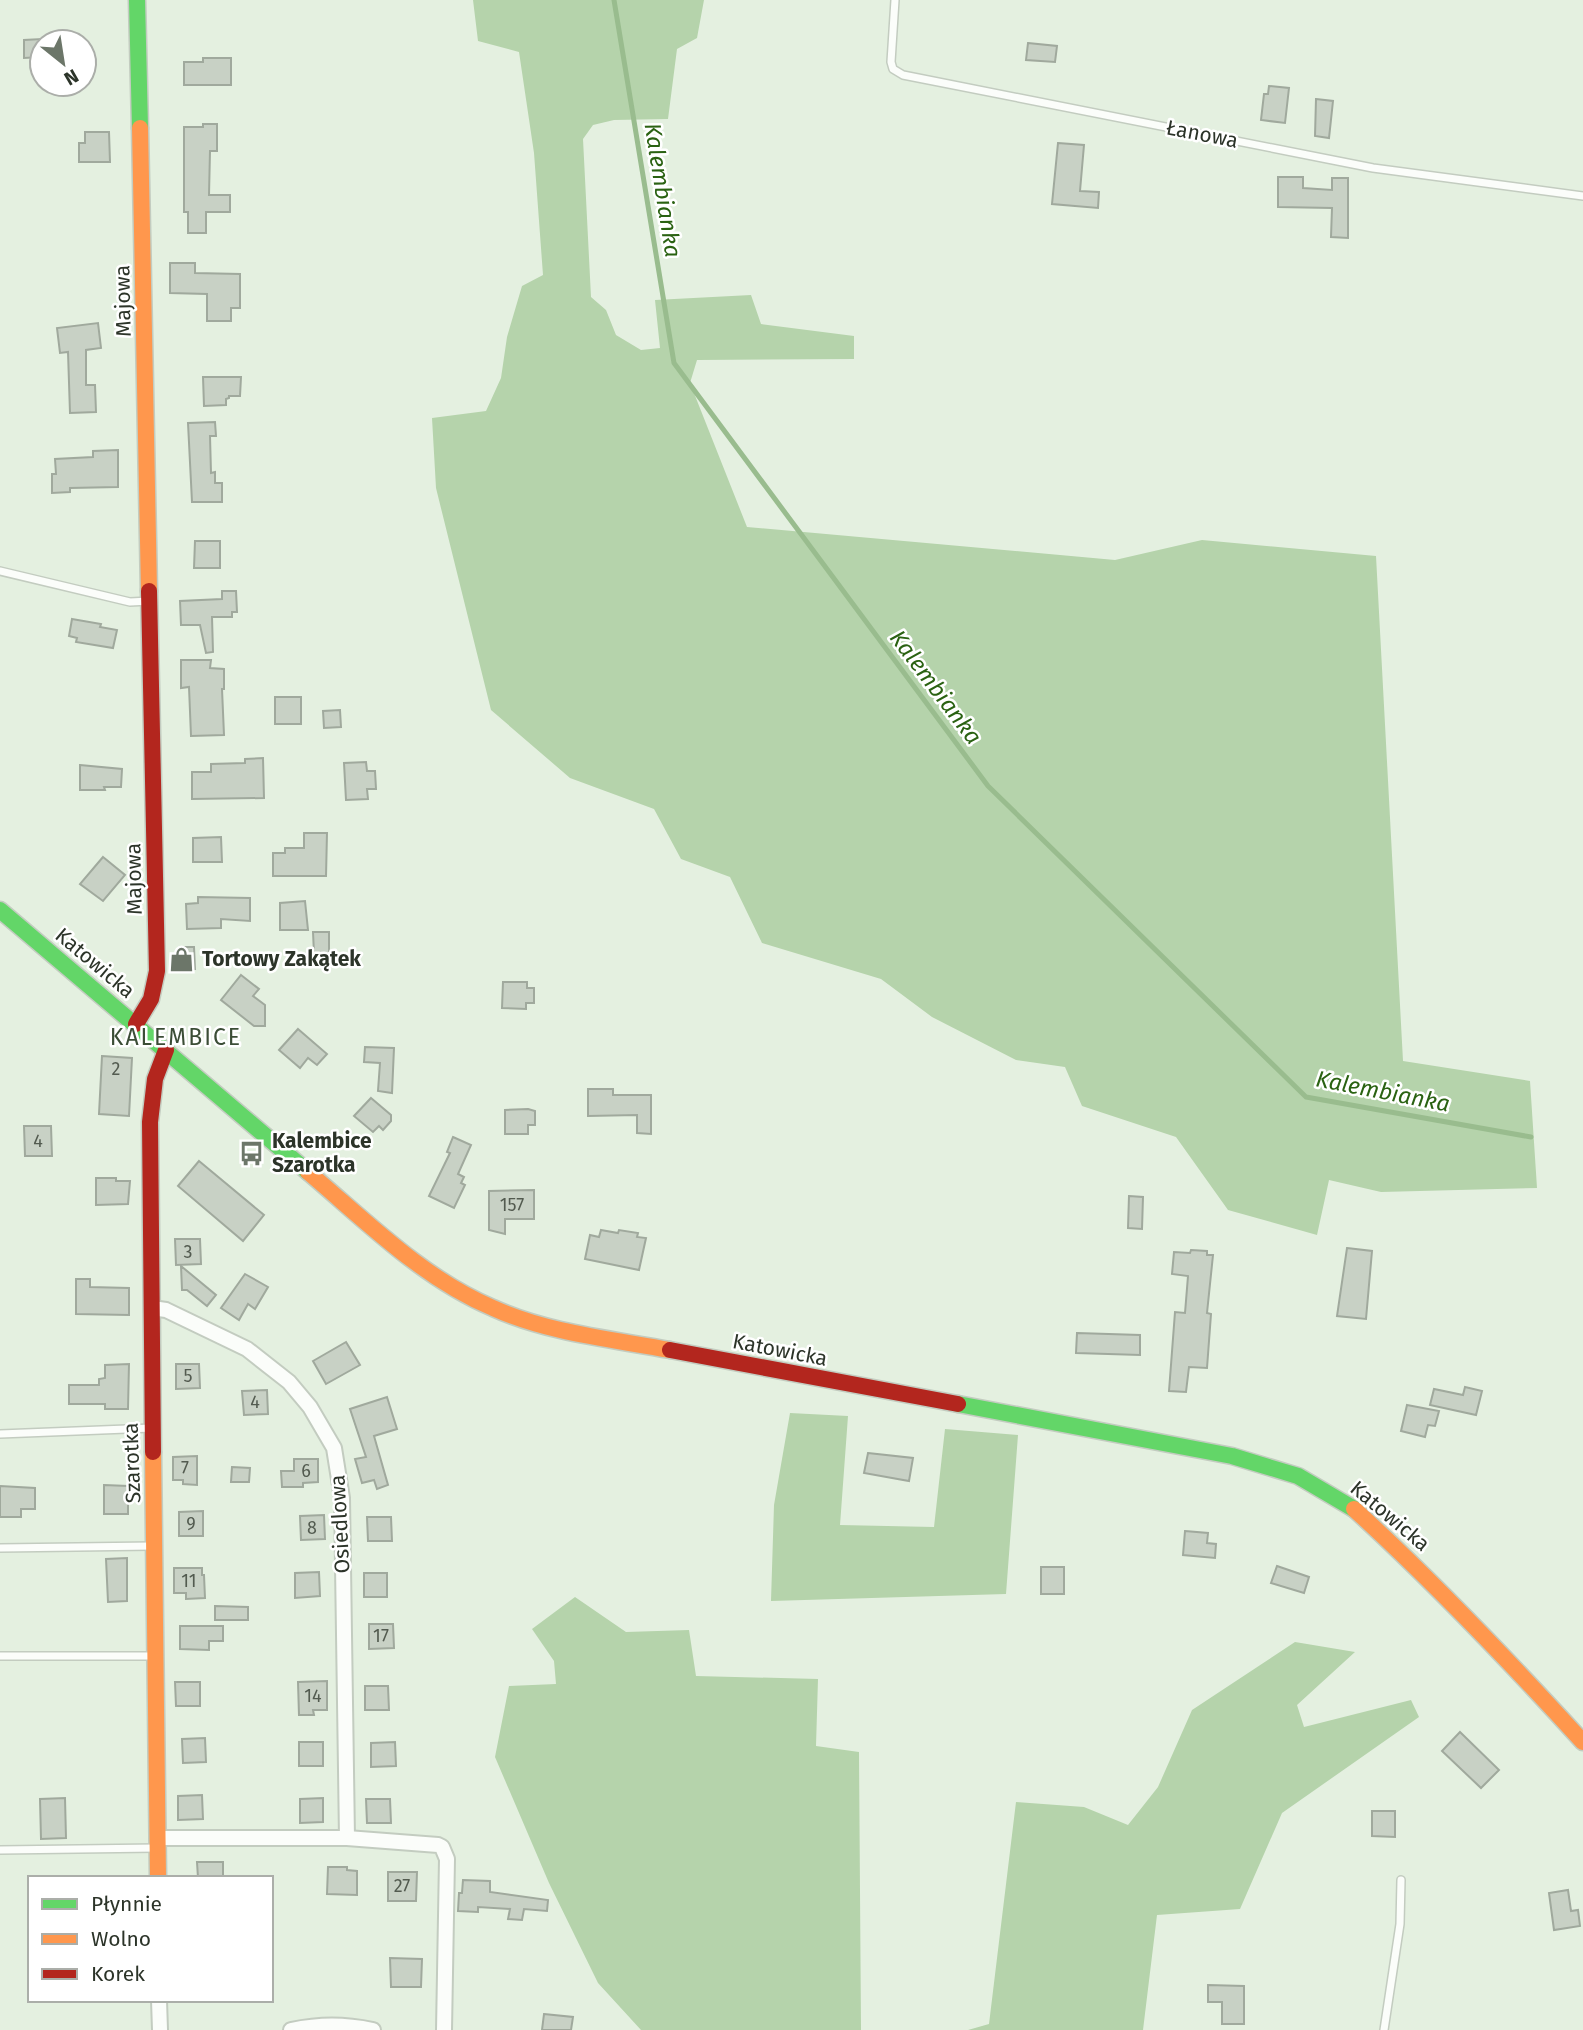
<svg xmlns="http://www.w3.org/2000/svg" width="1583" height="2030" font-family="'Fira Sans',sans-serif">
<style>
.forest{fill:#b5d3ab}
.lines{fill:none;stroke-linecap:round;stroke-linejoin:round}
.stream{stroke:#99bc8e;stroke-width:5}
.building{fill:#c8d1c5;stroke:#a0a99d;stroke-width:2}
.lane-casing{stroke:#c3ccc0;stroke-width:10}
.street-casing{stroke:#c3ccc0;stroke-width:18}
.fast-casing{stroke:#c3ccc0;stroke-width:19}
.slow-casing{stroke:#c3ccc0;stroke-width:19}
.jam-casing{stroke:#c3ccc0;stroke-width:19}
.lane{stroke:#fbfdfa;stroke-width:7}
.street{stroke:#fbfdfa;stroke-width:14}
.fast{stroke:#63d668;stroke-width:16}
.slow{stroke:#ff974d;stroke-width:16}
.jam{stroke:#b3261e;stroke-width:16}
.labels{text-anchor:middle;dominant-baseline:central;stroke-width:5;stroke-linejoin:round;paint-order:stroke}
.number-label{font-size:18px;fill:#535b50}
.street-label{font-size:21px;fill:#2c3429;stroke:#fff}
.poi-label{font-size:21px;font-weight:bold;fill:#2c3429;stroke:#fff;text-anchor:start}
.water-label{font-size:23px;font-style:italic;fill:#2a6212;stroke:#fff}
.neighbourhood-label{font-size:23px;letter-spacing:2px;fill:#3b4d36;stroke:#fff}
</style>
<rect width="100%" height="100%" fill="#e4f0e0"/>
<g class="forest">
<polygon points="473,0 704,0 697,38 677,49 668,119 614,120 593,125 583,139 591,297 606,310 616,335 641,350 660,348 655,300 751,295 761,324 854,336 854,359 697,360 690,383 747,527 1115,560 1202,540 1376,556 1403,1061 1530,1081 1537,1188 1381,1192 1329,1180 1317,1235 1228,1210 1176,1137 1082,1106 1065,1067 1016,1060 932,1017 881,979 762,943 730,877 681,859 654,809 570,778 491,710 436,488 432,418 486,411 501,378 507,337 522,286 543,275 534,153 519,52 478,41"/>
<polygon points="790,1413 848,1416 840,1525 934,1527 945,1429 1018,1435 1006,1594 771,1601 774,1505"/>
<polygon points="575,1597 626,1632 689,1630 696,1676 818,1679 816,1746 859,1752 861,2030 641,2030 598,1983 549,1883 495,1757 509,1686 556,1684 554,1661 532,1629"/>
<polygon points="1295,1642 1355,1652 1297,1705 1304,1727 1411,1700 1419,1717 1282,1813 1240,1909 1157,1915 1143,2030 968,2030 989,2024 1016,1802 1084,1807 1128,1825 1158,1787 1192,1710"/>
</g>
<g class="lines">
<polyline class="stream" points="614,0 674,363 988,786 1306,1097 1531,1137"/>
</g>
<g class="building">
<polygon points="42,39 42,57 24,58 24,40"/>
<polygon points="1028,43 1057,46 1055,62 1026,60"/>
<polygon points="203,58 231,58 231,85 184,85 184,62 203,62"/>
<polygon points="1269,86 1289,88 1285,123 1261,120 1264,94 1268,94"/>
<polygon points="1316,99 1333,101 1329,138 1315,136"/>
<polygon points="203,124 217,124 217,151 210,151 209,195 230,195 230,212 206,212 206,233 188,233 188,212 184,212 184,127 203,127"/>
<polygon points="85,132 109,132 110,162 79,162 79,143 85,143"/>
<polygon points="1058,143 1084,145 1080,191 1099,192 1098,208 1052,204"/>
<polygon points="1278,177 1303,177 1303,188 1332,190 1332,178 1348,178 1348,238 1331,237 1332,208 1278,207"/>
<polygon points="170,263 195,263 195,273 240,274 240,308 231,308 231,321 207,321 207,294 170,293"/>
<polygon points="98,323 101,348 86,350 86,385 95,385 96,412 70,413 68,352 60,353 57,328"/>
<polygon points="203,377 241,377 240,396 229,396 229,398 226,399 226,405 204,406"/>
<polygon points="215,422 216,436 210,436 211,473 215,472 215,483 222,483 222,502 192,502 188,423"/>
<polygon points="118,450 118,487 70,488 70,492 52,493 52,474 56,474 55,459 93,457 93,451"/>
<polygon points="195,541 220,541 220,568 194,568"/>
<polygon points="222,591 236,591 237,612 232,612 232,617 212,617 213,652 206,653 200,625 181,625 180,601 222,599"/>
<polygon points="72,619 101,624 100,627 117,630 113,648 76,642 77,638 69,636"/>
<polygon points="181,660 211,660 210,668 224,669 224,689 222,689 224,735 191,736 189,687 181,688"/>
<rect x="275" y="697" width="26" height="27"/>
<polygon points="340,710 341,727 324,728 323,711"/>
<polygon points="263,758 264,798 192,799 192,772 211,772 211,764 245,763 245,759"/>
<polygon points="366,762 367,771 375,771 376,789 367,789 368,799 346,800 344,763"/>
<polygon points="80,765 122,769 121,787 104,787 105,790 80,790"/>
<polygon points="304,833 327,833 326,876 273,876 273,853 285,853 285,848 304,848"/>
<polygon points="221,837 222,862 193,862 193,838"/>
<polygon points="103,857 125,875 103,901 80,884"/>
<polygon points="198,897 250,898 250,921 221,919 221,928 187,929 186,904 198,903"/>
<polygon points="305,901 308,930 280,930 280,903"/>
<polygon points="313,932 329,932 329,953 314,954"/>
<polygon points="180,947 194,947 195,969 181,970"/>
<polygon points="241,975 259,989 253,996 265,1005 265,1026 254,1026 221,1000"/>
<polygon points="503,982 527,982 527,988 534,988 534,1003 526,1003 526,1009 502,1008"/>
<polygon points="298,1029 327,1054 317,1065 308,1058 300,1068 279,1050"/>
<polygon points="365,1047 394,1048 392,1093 378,1091 380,1063 364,1062"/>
<polygon points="102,1056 132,1058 129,1116 99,1114"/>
<polygon points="588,1089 613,1089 613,1095 651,1095 651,1134 637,1133 637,1115 588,1116"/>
<polygon points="371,1098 391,1115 391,1121 383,1130 379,1126 373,1132 354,1116"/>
<polygon points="528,1109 535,1111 535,1125 528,1125 528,1134 505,1134 505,1110"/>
<polygon points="24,1126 51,1126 52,1156 25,1156"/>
<polygon points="453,1137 471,1145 458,1174 464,1177 461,1183 465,1185 454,1208 429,1196 450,1153 447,1152"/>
<polygon points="199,1161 264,1215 243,1241 178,1186"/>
<polygon points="96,1178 116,1178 116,1181 130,1181 128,1204 96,1205"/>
<polygon points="534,1190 534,1219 505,1219 505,1234 489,1230 489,1191"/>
<polygon points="1129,1196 1143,1197 1142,1229 1128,1228"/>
<polygon points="601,1230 618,1233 619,1230 638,1233 637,1237 646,1238 639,1270 585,1259 590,1235 599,1237"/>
<polygon points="175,1239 200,1239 201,1264 176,1265"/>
<polygon points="1347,1248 1372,1251 1366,1319 1337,1316"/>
<polygon points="1191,1250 1207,1251 1207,1255 1213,1255 1207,1313 1211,1314 1207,1368 1189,1367 1186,1392 1169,1391 1175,1312 1185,1313 1188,1276 1172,1274 1174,1252 1190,1253"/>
<polygon points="181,1266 216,1295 207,1306 187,1290 182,1290"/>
<polygon points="245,1274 268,1287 255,1309 248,1304 239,1320 221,1308"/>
<polygon points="76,1279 90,1279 90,1287 129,1288 129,1315 76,1314"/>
<polygon points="1077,1333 1140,1335 1140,1355 1076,1353"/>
<polygon points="346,1342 360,1365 326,1384 313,1361"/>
<polygon points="129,1364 128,1409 105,1409 105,1404 69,1404 69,1385 99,1385 99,1379 105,1378 105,1365"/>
<polygon points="176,1364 199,1364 200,1388 176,1389"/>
<polygon points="1465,1387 1482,1391 1476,1415 1430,1405 1434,1389 1463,1395"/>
<polygon points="267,1390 268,1414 244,1415 242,1391"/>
<polygon points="387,1397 397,1429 374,1436 388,1485 377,1489 374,1480 362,1483 355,1459 366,1457 350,1409"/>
<polygon points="1407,1405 1439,1411 1435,1426 1428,1425 1425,1437 1401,1431"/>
<polygon points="868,1453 913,1458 909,1481 864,1473"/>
<polygon points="197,1456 197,1485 183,1484 183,1480 173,1480 173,1457"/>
<polygon points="294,1459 318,1459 318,1482 303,1483 303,1487 282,1487 281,1471 294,1471"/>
<polygon points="232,1467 250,1468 249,1482 231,1482"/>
<polygon points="104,1485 128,1486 128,1514 104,1514"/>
<polygon points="0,1486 35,1488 35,1509 21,1509 21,1517 0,1517"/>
<polygon points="203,1511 203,1536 179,1536 179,1512"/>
<polygon points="324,1515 325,1539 301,1540 300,1516"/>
<polygon points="367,1517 391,1517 392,1541 368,1541"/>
<polygon points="1185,1531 1208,1533 1207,1543 1216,1544 1215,1558 1183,1555"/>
<polygon points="127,1558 127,1601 108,1602 106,1559"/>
<polygon points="1277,1566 1309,1577 1304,1593 1271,1583"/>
<rect x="1041" y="1567" width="23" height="27"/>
<polygon points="174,1568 202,1568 202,1575 204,1575 205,1598 186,1599 186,1593 174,1593"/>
<polygon points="319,1572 320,1596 295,1598 295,1573"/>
<rect x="364" y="1573" width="23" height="24"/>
<polygon points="215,1606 248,1607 248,1620 215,1620"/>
<polygon points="369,1624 393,1624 394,1648 369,1649"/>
<polygon points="180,1626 223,1626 223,1641 209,1641 209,1650 180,1649"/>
<polygon points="327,1681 327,1710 313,1710 314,1715 299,1715 298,1682"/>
<polygon points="175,1682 200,1682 200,1706 176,1706"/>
<polygon points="365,1686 388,1686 389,1710 365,1710"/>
<polygon points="1460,1732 1499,1770 1481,1788 1442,1751"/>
<polygon points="205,1738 206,1762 183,1763 182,1739"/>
<rect x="299" y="1742" width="24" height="24"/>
<polygon points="395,1742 396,1766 371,1767 371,1743"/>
<polygon points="202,1795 203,1819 178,1820 178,1796"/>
<polygon points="65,1798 66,1838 41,1839 40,1799"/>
<polygon points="323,1798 323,1822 300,1823 300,1799"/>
<polygon points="366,1799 390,1799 391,1823 367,1823"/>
<polygon points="1372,1811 1395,1811 1395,1837 1372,1836"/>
<polygon points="197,1862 223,1862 223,1878 198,1878"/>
<polygon points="328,1867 347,1867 347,1870 357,1871 357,1895 327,1894"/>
<polygon points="388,1872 417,1872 416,1901 388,1901"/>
<polygon points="463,1880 490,1881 490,1892 548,1900 547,1911 524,1909 522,1920 508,1919 510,1909 478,1907 478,1912 458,1911 459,1893 462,1893"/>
<polygon points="1568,1890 1571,1911 1578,1910 1580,1926 1554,1930 1549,1893"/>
<polygon points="390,1958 422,1959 421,1987 391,1987"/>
<polygon points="1208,1985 1244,1986 1244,2024 1222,2024 1222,2002 1208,2002"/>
<polygon points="544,2014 573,2017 571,2030 542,2030"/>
</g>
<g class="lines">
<defs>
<g id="lane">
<polyline points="895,0 891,62 893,69 903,75 1373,168 1583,196"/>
<polyline points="0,571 130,602 149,601"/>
<polyline points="0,1434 152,1428"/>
<polyline points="0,1548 153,1546"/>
<polyline points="0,1656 153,1656"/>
<polyline points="0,1850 157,1848"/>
<polyline points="1384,2030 1400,1924 1401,1880"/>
</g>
<g id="street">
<polyline points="152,1308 166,1310 247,1349 289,1382 310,1407 334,1448 342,1498 347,1838"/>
<polyline points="157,1838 347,1838 438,1845 442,1847 447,1859 444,2030"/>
<polyline points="159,2000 160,2030"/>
<path d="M291 2030C320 2024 344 2024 373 2030"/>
</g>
<g id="fast">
<polyline points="137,0 140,128"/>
<polyline points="0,910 308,1172"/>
<polyline points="958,1404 1232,1456 1298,1476 1354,1509"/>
</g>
<g id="slow">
<polyline points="140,128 149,591"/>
<path d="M308 1172C366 1221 422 1278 493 1308 548 1333 611 1339 670 1350"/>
<polyline points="153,1452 158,1878"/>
<path d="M1354 1509C1435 1583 1509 1661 1583 1742"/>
</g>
<g id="jam">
<polyline points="136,1024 151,999 157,971 149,591"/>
<polyline points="670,1350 958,1404"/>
<polyline points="153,1452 150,1122 155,1079 166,1050"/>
</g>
</defs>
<use href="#lane" class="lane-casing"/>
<use href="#street" class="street-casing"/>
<use href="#fast" class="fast-casing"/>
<use href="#slow" class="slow-casing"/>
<use href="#jam" class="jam-casing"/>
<use href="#lane" class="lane"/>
<use href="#street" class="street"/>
<use href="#fast" class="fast"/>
<use href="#slow" class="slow"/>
<use href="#jam" class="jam"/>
</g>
<defs>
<symbol id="shop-bare" viewBox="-9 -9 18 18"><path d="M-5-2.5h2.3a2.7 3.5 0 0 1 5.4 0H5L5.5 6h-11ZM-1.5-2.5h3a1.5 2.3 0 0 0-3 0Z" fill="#6c7669" stroke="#fff" stroke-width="2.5" paint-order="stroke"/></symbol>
<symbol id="bus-bare" viewBox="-9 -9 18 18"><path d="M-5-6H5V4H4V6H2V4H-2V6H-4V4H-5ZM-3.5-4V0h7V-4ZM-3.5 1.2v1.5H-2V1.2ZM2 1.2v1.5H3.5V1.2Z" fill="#6c7669" stroke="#fff" stroke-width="2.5" paint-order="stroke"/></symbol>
</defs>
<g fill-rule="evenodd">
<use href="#shop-bare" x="164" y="942" width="35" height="35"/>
<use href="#bus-bare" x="234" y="1136" width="35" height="35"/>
</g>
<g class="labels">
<g class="number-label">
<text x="116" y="1069">2</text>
<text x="38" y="1141">4</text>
<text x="512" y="1205">157</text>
<text x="188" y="1252">3</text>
<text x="188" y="1376">5</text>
<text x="255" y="1402">4</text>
<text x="185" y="1468">7</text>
<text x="306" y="1471">6</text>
<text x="191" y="1524">9</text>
<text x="312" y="1528">8</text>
<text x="189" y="1581">11</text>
<text x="381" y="1636">17</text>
<text x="313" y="1696">14</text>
<text x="402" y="1886">27</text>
</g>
<g class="street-label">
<text transform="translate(1202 134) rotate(11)">Łanowa</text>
<text transform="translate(123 301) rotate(-91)">Majowa</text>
<text transform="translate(134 879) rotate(-91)">Majowa</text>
<text transform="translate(95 963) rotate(40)">Katowicka</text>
<text transform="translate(780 1350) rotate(11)">Katowicka</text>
<text transform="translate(132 1463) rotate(-92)">Szarotka</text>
<text transform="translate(1390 1516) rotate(40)">Katowicka</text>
<text transform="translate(340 1524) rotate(-93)">Osiedlowa</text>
</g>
<g class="poi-label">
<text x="202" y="959">Tortowy Zakątek</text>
<text x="272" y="1141">Kalembice<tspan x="272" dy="24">Szarotka</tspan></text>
</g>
<g class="water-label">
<text transform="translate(663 190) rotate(81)">Kalembianka</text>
<text transform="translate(936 687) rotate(53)">Kalembianka</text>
<text transform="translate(1383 1091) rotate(11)">Kalembianka</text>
</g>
<g class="neighbourhood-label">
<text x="176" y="1037">KALEMBICE</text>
</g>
</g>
<rect x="28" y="1876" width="245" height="126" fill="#ffffff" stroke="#abaea9" stroke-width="2"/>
<rect x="42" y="1899" width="35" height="10" fill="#63d668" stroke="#abaea9" stroke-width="2"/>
<text x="91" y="1911" font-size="21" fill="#2c3429">Płynnie</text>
<rect x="42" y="1934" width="35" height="10" fill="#ff974d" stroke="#abaea9" stroke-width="2"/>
<text x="91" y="1946" font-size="21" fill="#2c3429">Wolno</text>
<rect x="42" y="1969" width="35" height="10" fill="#b3261e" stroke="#abaea9" stroke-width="2"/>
<text x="91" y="1981" font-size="21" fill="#2c3429">Korek</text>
<g transform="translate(63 63) rotate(150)"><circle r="33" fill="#ffffff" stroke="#abaea9" stroke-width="2"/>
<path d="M0-5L12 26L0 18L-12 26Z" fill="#6c7669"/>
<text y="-10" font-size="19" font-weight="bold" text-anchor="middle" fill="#2c3429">N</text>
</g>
</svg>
